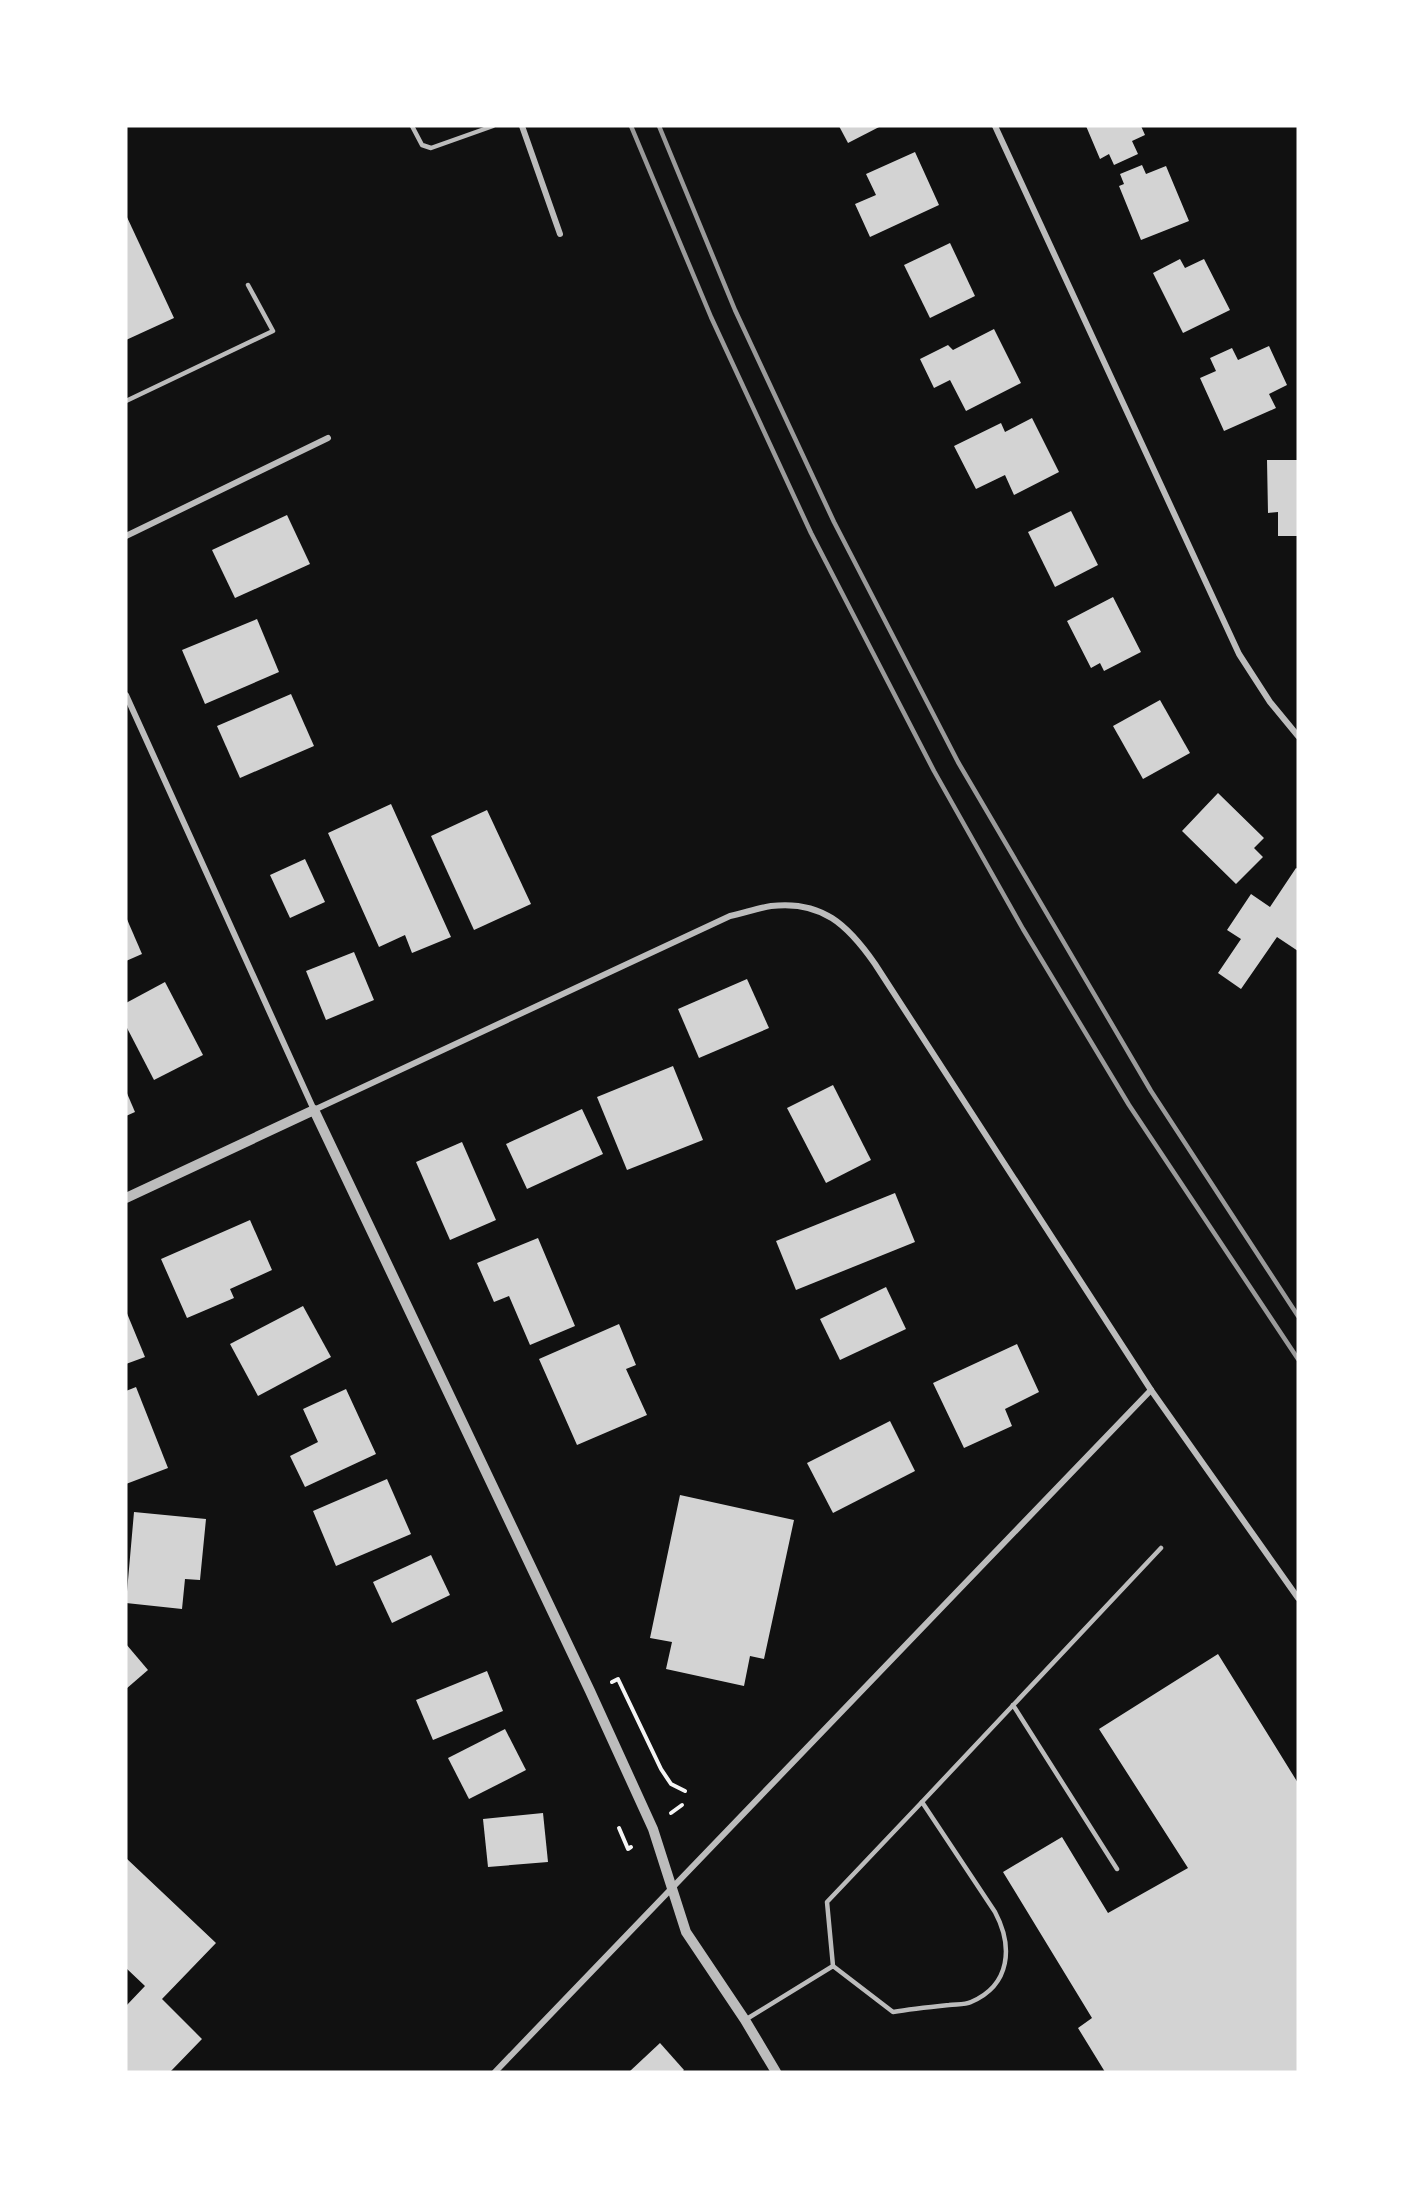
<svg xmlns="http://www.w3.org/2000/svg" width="1424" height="2198" font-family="'Titillium Web',sans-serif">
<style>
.building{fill:#d3d3d3}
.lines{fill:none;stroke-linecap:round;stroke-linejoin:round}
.path{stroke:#f5f5f5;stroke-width:4}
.service{stroke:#bcbcbc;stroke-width:4.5}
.minor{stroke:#bcbcbc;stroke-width:6}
.tertiary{stroke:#bcbcbc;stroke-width:10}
.rail{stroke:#9a9a9a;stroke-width:4.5}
</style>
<rect width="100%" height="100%" fill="#111"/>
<g class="building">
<polygon points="839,126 881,126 848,143"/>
<polygon points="1086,126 1141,126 1145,135 1132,141 1138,154 1114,165 1109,154 1100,159"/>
<polygon points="915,152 939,205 870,237 855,204 876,195 866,174"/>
<polygon points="1142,165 1146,174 1166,166 1189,221 1141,240 1119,186 1124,184 1120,174"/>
<polygon points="126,215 174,318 126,340"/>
<polygon points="950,243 975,296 930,318 904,265"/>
<polygon points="1180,259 1185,268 1204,259 1230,310 1183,333 1153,273"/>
<polygon points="994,329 1021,383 966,411 950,380 934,388 920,359 948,345 953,350"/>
<polygon points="1269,346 1287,385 1269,394 1276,408 1224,431 1200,378 1216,371 1210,358 1232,348 1238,360"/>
<polygon points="1032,418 1059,472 1014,495 1005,475 976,489 954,446 1001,423 1005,432"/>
<polygon points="1267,460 1298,460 1298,536 1278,536 1278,512 1268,513"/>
<polygon points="1071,511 1098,565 1055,587 1028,532"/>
<polygon points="287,515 310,564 235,598 212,550"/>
<polygon points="1113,597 1141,652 1104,671 1100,663 1091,668 1067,621"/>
<polygon points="257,619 279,672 205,704 182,650"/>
<polygon points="291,694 314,746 240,778 217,726"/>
<polygon points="1160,700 1190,753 1143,779 1113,726"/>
<polygon points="1218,793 1264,838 1254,848 1263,857 1236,884 1182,831"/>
<polygon points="391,804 451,937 412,953 405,935 379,947 328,833"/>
<polygon points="487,810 531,904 474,930 431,836"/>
<polygon points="305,859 325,902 290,918 270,875"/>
<polygon points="1296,868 1298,869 1298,951 1277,937 1241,989 1218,973 1241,939 1227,930 1251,894 1270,907"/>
<polygon points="126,917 142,954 126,961"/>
<polygon points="354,952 374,1000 326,1020 306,971"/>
<polygon points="747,979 769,1028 699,1058 678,1009"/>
<polygon points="165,982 203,1055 154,1080 126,1026 126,1003"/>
<polygon points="673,1066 703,1140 627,1170 597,1097"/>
<polygon points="833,1085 871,1160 826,1183 787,1108"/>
<polygon points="126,1091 135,1112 126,1116"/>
<polygon points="582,1109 603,1154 527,1189 506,1144"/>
<polygon points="462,1142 496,1220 450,1240 416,1162"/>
<polygon points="895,1193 915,1242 796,1290 776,1241"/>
<polygon points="250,1220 272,1270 230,1289 234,1298 187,1318 161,1259"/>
<polygon points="538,1238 575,1326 530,1345 509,1296 494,1302 477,1263"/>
<polygon points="886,1287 906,1329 840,1360 820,1319"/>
<polygon points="303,1306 331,1357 258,1396 230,1344"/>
<polygon points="126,1311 145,1357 126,1364"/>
<polygon points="619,1324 636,1365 626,1369 647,1415 577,1445 539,1359"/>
<polygon points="1017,1344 1039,1392 1005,1409 1012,1426 964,1448 933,1383"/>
<polygon points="136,1387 168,1468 126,1484 126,1391"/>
<polygon points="346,1389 376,1454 305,1487 290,1456 318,1442 303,1409"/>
<polygon points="890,1421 915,1471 833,1513 807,1463"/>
<polygon points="387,1479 411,1534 336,1566 313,1511"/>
<polygon points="680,1495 794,1520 764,1659 750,1656 744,1686 666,1669 672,1642 650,1638"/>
<polygon points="134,1512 206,1519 200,1580 185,1579 182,1609 126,1603"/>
<polygon points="431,1555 450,1595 392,1623 373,1582"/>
<polygon points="126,1644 148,1670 126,1689"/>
<polygon points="1218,1654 1298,1783 1298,2072 1105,2072 1078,2028 1092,2018 1003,1872 1062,1837 1108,1913 1188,1868 1099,1729"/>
<polygon points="487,1671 503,1711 433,1740 416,1700"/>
<polygon points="505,1729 526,1770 469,1799 448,1758"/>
<polygon points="543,1813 548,1862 488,1867 483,1819"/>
<polygon points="126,1858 216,1943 162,1999 202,2039 170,2072 126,2072 126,2006 145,1986 126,1968"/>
<polygon points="660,2043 684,2070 682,2072 629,2072"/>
</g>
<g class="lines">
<g class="path">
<polyline points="612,1682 618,1679 661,1769 671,1784 685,1791"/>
<polyline points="671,1813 682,1805"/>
<polyline points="619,1828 628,1849 631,1847"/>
</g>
<g class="service">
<polyline points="412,126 422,145 431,148 493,126"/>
<polyline points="126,401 273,331 248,285"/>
<polyline points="1013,1705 1117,1869"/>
<polyline points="922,1802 1161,1548"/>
<path d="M745 2020 833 1966 893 2012C911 2009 930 2007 949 2005 956 2004 965 2005 971 2002 1011 1985 1013 1946 995 1912L922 1802 827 1902 833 1966"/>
</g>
<g class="minor">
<polyline points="522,126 560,234"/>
<polyline points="995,126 1239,654 1270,702 1298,736"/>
<polyline points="126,536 328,438"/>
<path d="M126 695 314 1110 730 916C744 913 758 908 771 906 822 900 848 925 875 964L1151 1390 1298 1598"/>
<polyline points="495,2072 1151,1390"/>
</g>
<polyline class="tertiary" points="126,1198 314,1110 590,1691 653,1829 686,1932 745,2020 776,2072"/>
<g class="rail">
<polyline points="631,126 711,317 811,533 934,771 1023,929 1129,1105 1298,1359"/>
<polyline points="659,126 735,310 834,522 958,762 1151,1091 1298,1316"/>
</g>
</g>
<rect width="1424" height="2198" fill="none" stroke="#ffffff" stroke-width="255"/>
</svg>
